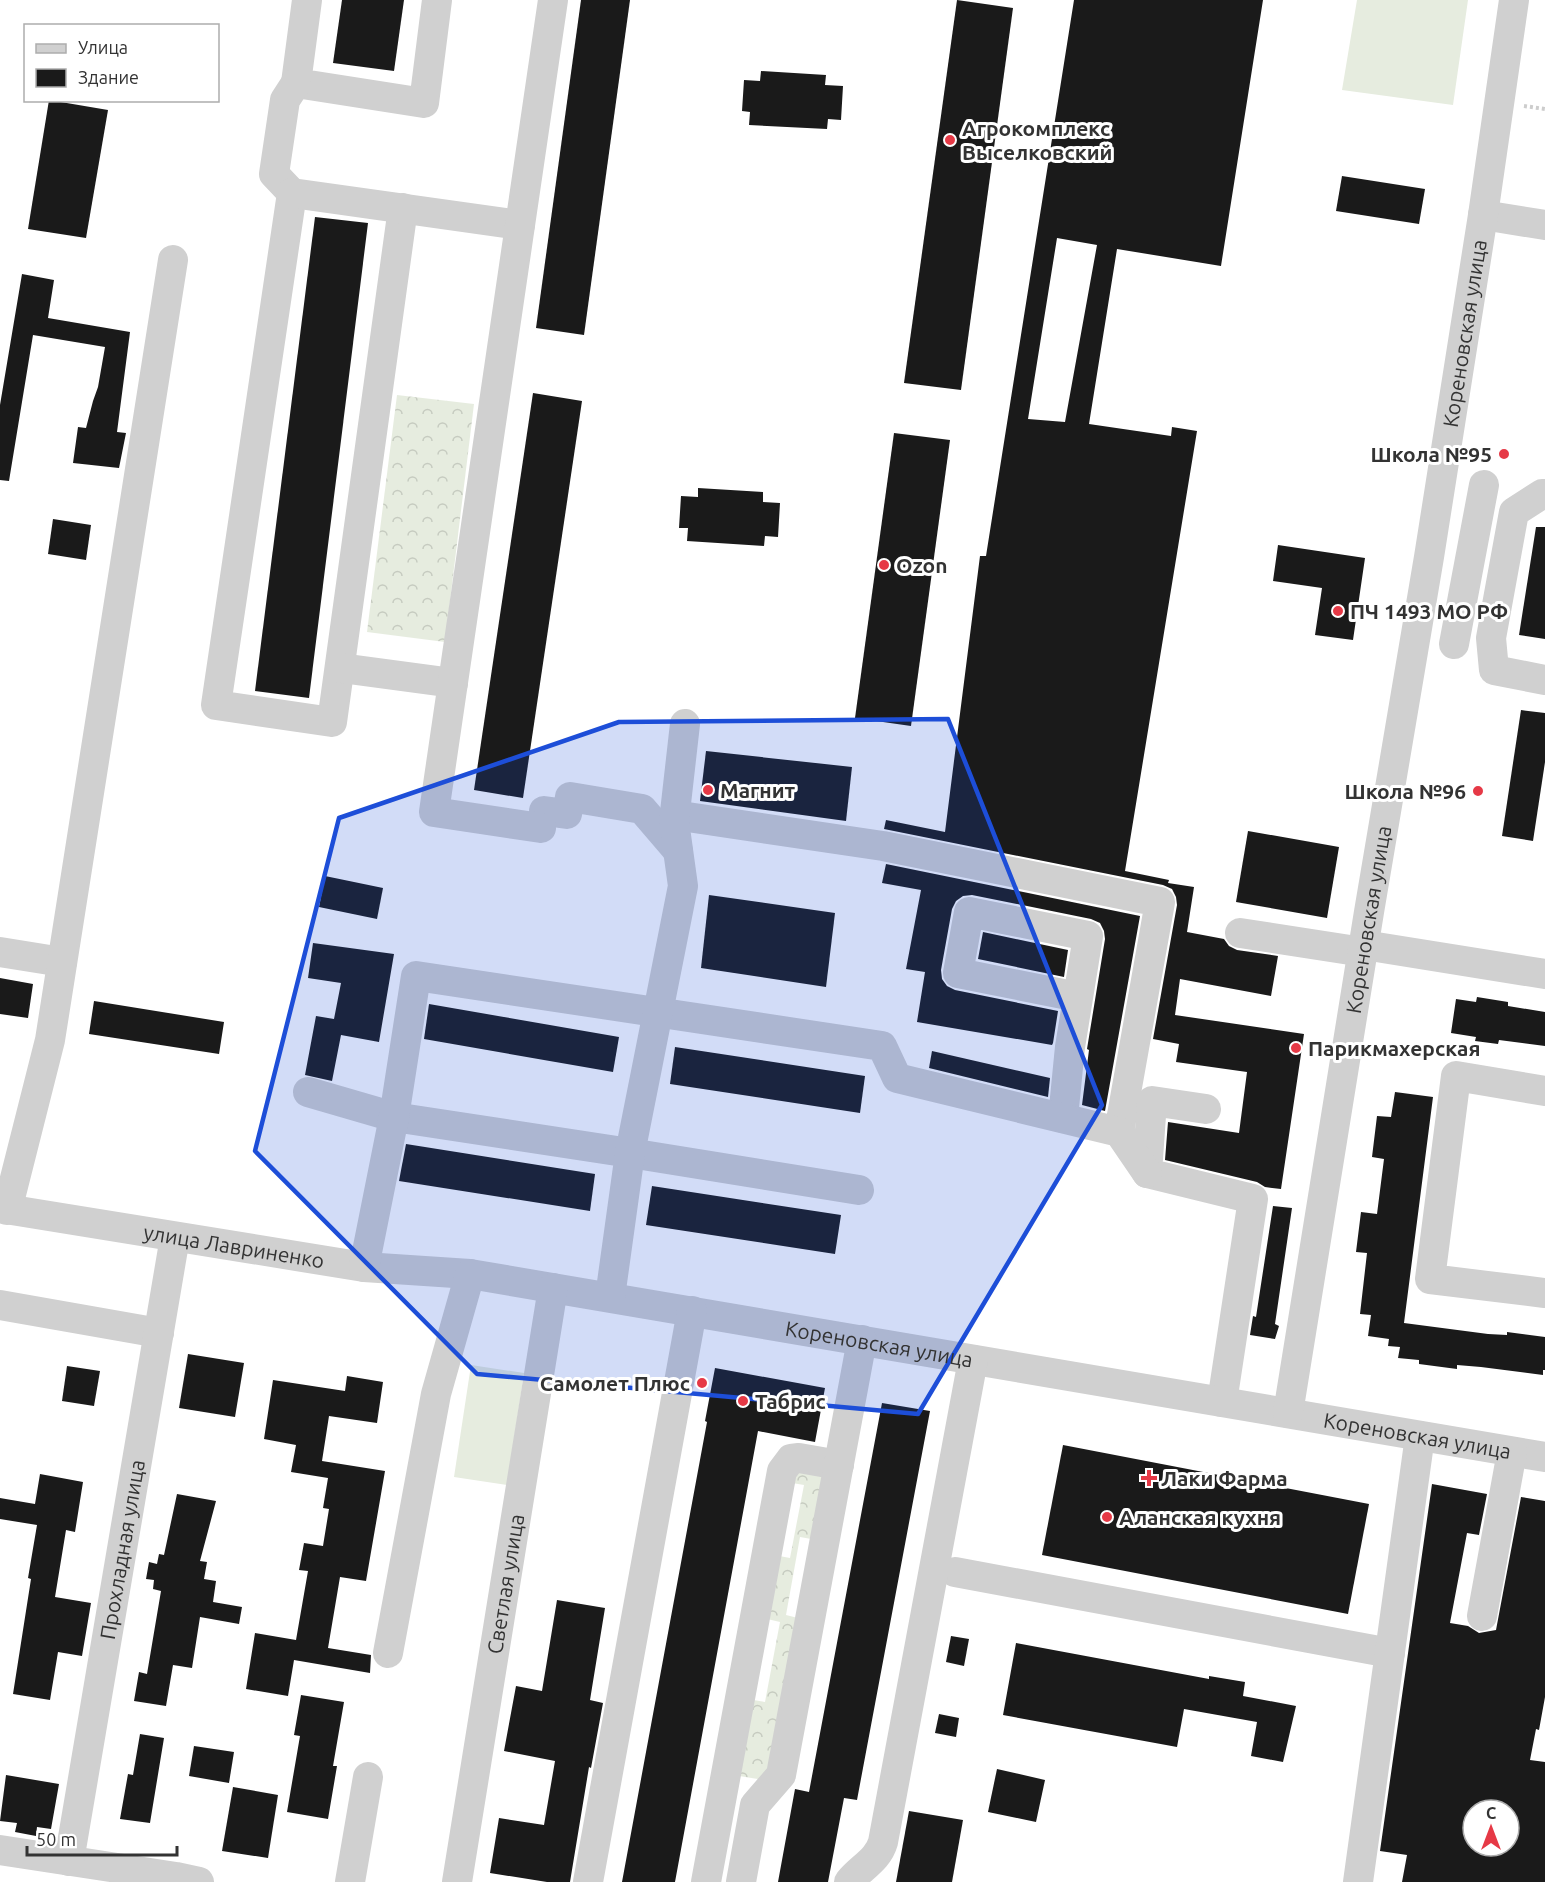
<svg xmlns="http://www.w3.org/2000/svg" width="1545" height="1882" font-family="Ubuntu,sans-serif">
<style>
.forest{fill:url(#forest-crowns)}
.pitch{fill:#e6ecdf}
.building{fill:#1a1a1a;fill-rule:evenodd}
.lines{fill:none;stroke-linecap:round;stroke-linejoin:round}
.path{stroke:#cdcdcd;stroke-width:4;stroke-dasharray:3 3;stroke-linecap:butt}
.minor{stroke:#d0d0d0;stroke-width:30}
.marked{fill:#1d4ed8;fill-opacity:0.2;stroke:#1d4ed8;stroke-width:4.5;stroke-linejoin:round}
.poi-dot{fill:#e63946;stroke:#fff;stroke-width:2}
.labels{text-anchor:middle;dominant-baseline:central;stroke-width:6;stroke-linejoin:round;paint-order:stroke}
.poi-label{font-size:21px;font-weight:bold;fill:#333;stroke:#fff;text-anchor:start}
.street-label{font-size:21px;fill:#333;stroke:#fff}
</style>
<defs>
<pattern id="forest-crowns" width="20" height="18" patternUnits="userSpaceOnUse" patternTransform="scale(1.5)"><rect width="20" height="18" fill="#e6ecdf"/><path d="M2 6a3 3 0 1 1 6 0M12 15a3 3 0 1 1 6 0" fill="none" stroke="#c6cbc0"/></pattern>
</defs>
<rect width="100%" height="100%" fill="#fff"/>
<g class="forest">
<polygon points="397,395 474,404 445,642 367,632"/>
<polygon points="806,1467 824,1478 817,1540 800,1537 786,1615 802,1619 774,1771 764,1780 733,1775 747,1699 765,1702 780,1622 763,1618 774,1555 790,1558 804,1485 792,1483 793,1477"/>
</g>
<g class="pitch">
<polygon points="1357,0 1468,0 1453,105 1342,90"/>
<polygon points="471,1365 524,1373 507,1485 454,1477"/>
</g>
<g class="building">
<polygon points="342,0 404,0 394,71 333,63"/>
<polygon points="581,0 630,0 584,335 536,328"/>
<polygon points="957,0 1013,8 961,390 904,383"/>
<path d="M1074 0H1263L1221 266 1117 249 1089 424 1171 436 1172 427 1197 431 1125 871 1169 880 1168 883 1194 887 1187 932 1224 939 1229 946 1237 950 1278 956 1271 996 1180 979 1175 1015 1304 1034 1281 1189 1265 1187 1257 1182 1165 1160 1168 1122 1239 1133 1247 1072 1176 1062 1179 1044 1153 1039 1177 905 1176 897 1172 889 1163 885 884 829 886 820 945 832 980 556H986ZM1057 238 1097 245 1065 422 1028 419Z"/>
<polygon points="761,71 826,75 825,85 843,86 841,120 828,119 827,129 749,125 750,112 742,111 744,80 760,81"/>
<polygon points="49,100 108,110 86,238 28,229"/>
<polygon points="1342,176 1425,189 1419,224 1336,211"/>
<polygon points="315,217 368,223 309,698 255,691"/>
<polygon points="22,274 54,280 48,318 130,332 117,432 126,433 119,468 73,463 78,427 86,428 93,401 98,387 105,347 33,335 9,481 0,480 0,405"/>
<polygon points="533,393 582,401 523,798 474,790"/>
<polygon points="894,433 950,440 911,726 855,718"/>
<polygon points="698,488 763,492 763,502 780,503 778,537 765,536 764,546 687,541 688,528 679,528 681,496 698,497"/>
<polygon points="53,519 91,525 86,560 48,554"/>
<polygon points="1536,527 1545,527 1545,639 1519,635"/>
<polygon points="1278,545 1365,558 1353,640 1315,635 1322,588 1273,581"/>
<polygon points="1521,710 1545,713 1545,762 1533,841 1502,836"/>
<polygon points="706,751 852,767 846,821 700,801"/>
<polygon points="1248,831 1339,847 1327,918 1236,902"/>
<polygon points="886,864 1140,916 1105,1111 1082,1105 1089,1050 1087,1049 1105,939 1104,931 1100,923 1091,919 972,895 963,896 956,901 952,909 941,970 942,979 947,986 955,990 1058,1011 1053,1043 1052,1045 917,1022 925,972 906,969 921,890 882,883"/>
<polygon points="325,876 383,888 377,919 319,907"/>
<polygon points="709,895 835,913 826,987 701,968"/>
<polygon points="983,932 1068,950 1064,977 978,959"/>
<polygon points="313,943 394,954 379,1042 341,1035 332,1081 305,1075 316,1016 334,1019 341,983 308,978"/>
<polygon points="0,978 33,984 28,1018 0,1014"/>
<polygon points="1477,997 1508,1002 1508,1006 1545,1012 1545,1046 1499,1040 1498,1044 1475,1041 1476,1037 1451,1033 1456,999 1476,1002"/>
<polygon points="94,1001 224,1022 219,1054 89,1034"/>
<polygon points="429,1004 619,1037 613,1072 424,1039"/>
<polygon points="675,1047 865,1076 860,1113 670,1084"/>
<polygon points="932,1051 1050,1078 1048,1097 929,1068"/>
<polygon points="1395,1092 1433,1097 1404,1323 1488,1334 1507,1335 1507,1332 1545,1337 1545,1370 1543,1370 1543,1375 1481,1367 1457,1365 1457,1369 1419,1364 1419,1360 1398,1358 1400,1347 1388,1346 1389,1339 1368,1336 1371,1315 1360,1314 1367,1253 1356,1252 1361,1212 1377,1214 1384,1159 1372,1157 1377,1116 1391,1117"/>
<polygon points="406,1144 595,1174 590,1211 399,1181"/>
<polygon points="652,1186 841,1215 835,1254 646,1225"/>
<polygon points="1273,1206 1292,1208 1275,1324 1279,1326 1275,1339 1250,1335 1253,1316 1256,1317"/>
<polygon points="188,1354 244,1363 235,1417 179,1408"/>
<polygon points="67,1366 100,1371 94,1406 62,1401"/>
<polygon points="715,1368 825,1388 815,1442 758,1431 675,1882 622,1882 707,1422 705,1421"/>
<polygon points="347,1376 383,1382 377,1423 329,1416 322,1461 385,1471 366,1581 340,1577 328,1648 371,1655 370,1673 294,1660 288,1696 246,1689 255,1633 296,1640 308,1571 299,1570 304,1543 323,1546 329,1509 323,1508 328,1478 291,1472 296,1445 264,1439 273,1380 345,1391"/>
<polygon points="882,1403 930,1411 857,1800 844,1798 828,1882 778,1882 795,1789 809,1792"/>
<polygon points="1063,1445 1369,1504 1348,1614 1042,1555"/>
<polygon points="40,1474 83,1482 75,1532 66,1530 55,1597 91,1603 82,1656 58,1652 50,1700 13,1694 31,1579 28,1578 37,1525 0,1519 0,1498 35,1504"/>
<path d="M1432 1484 1487 1494 1479 1535 1467 1533 1450 1623 1468 1626 1479 1633 1496 1630 1521 1497 1545 1501V1697L1539 1730 1536 1729 1530 1760 1545 1762V1882H1402L1407 1855 1380 1851ZM1473 1810H1509V1846H1473Z"/>
<polygon points="177,1494 216,1501 200,1561 207,1562 204,1579 216,1581 213,1602 242,1607 239,1624 200,1617 192,1668 173,1665 166,1706 134,1701 139,1672 147,1674 161,1591 153,1589 154,1580 146,1579 149,1562 157,1564 159,1554 164,1555"/>
<polygon points="557,1600 605,1608 590,1700 603,1703 591,1768 589,1767 570,1882 547,1882 490,1873 499,1818 544,1825 555,1761 504,1751 516,1686 542,1691"/>
<polygon points="951,1636 969,1639 964,1666 946,1662"/>
<polygon points="1016,1643 1209,1679 1209,1676 1245,1682 1243,1696 1296,1706 1283,1762 1251,1756 1257,1722 1184,1709 1177,1747 1003,1715"/>
<polygon points="301,1695 344,1702 333,1766 337,1766 328,1819 287,1812 300,1736 294,1735"/>
<polygon points="939,1714 959,1718 956,1737 935,1733"/>
<polygon points="140,1734 164,1738 150,1823 120,1819 128,1774 133,1775"/>
<polygon points="194,1746 234,1752 229,1783 189,1776"/>
<polygon points="997,1769 1045,1780 1036,1822 988,1812"/>
<polygon points="6,1775 59,1784 51,1829 37,1827 36,1836 15,1832 17,1823 0,1821"/>
<polygon points="233,1787 278,1795 268,1858 222,1851"/>
<polygon points="909,1811 963,1820 952,1882 896,1882"/>
</g>
<g class="lines">
<polyline class="path" points="1524,106 1545,109"/>
<g class="minor">
<polyline points="307,0 296,83 424,103 437,0"/>
<polyline points="296,83 285,100 274,174 292,193 216,705 332,722 403,208"/>
<polyline points="292,193 520,225"/>
<polyline points="1483,215 1545,225"/>
<polyline points="1545,494 1542,494 1514,512 1491,638 1494,670 1545,680"/>
<polyline points="1454,644 1484,485"/>
<polyline points="341,668 453,683"/>
<polyline points="544,811 567,814 570,797 642,809 678,851"/>
<polyline points="674,815 883,846 1160,902 1119,1132"/>
<polyline points="541,828 434,812 553,0"/>
<polyline points="1240,933 1363,952"/>
<polyline points="1364,945 1545,974"/>
<polyline points="0,952 62,962"/>
<polyline points="1545,1091 1456,1076 1430,1279 1545,1293"/>
<polyline points="308,1092 394,1117 630,1153 859,1190"/>
<polyline points="1206,1109 1152,1101 1147,1173 1253,1199 1222,1402"/>
<polyline points="1063,1118 1070,1047 1088,936 969,912 958,973 1078,997"/>
<path id="s1" d="M0 1208 364 1267 470 1274 1545 1457"/>
<polyline points="7,1210 50,1040 173,260"/>
<polyline points="364,1267 394,1117 416,976 882,1046 897,1078 1119,1132 1147,1173"/>
<polyline points="610,1297 630,1153 683,886 674,821 685,724"/>
<polyline points="0,1305 159,1333"/>
<path id="s2" d="M1288 1413 1369 912 1429 557 1483 215 1514 0"/>
<polyline points="955,1572 1390,1653"/>
<polyline points="1482,1616 1512,1452"/>
<polyline points="388,1653 436,1394 470,1274"/>
<polyline points="0,1850 176,1877 199,1882"/>
<path id="s3" d="M69 1861 175 1237"/>
<polyline points="350,1882 368,1777"/>
<path id="s4" d="M457 1882 553 1288"/>
<polyline points="588,1882 692,1311"/>
<polyline points="706,1882 782,1471 791,1459 799,1458 839,1465"/>
<polyline points="741,1882 755,1805 781,1775 862,1340"/>
<path d="M849 1882C860 1868 878 1860 883 1842L973 1360"/>
<polyline points="1358,1882 1420,1436"/>
</g>
</g>
<path class="marked" d="M948 719 1102 1105 918 1414 477 1374 255 1151 339 818 619 722Z"/>
<g class="poi-dot">
<circle cx="950" cy="140" r="6"/>
<circle cx="1504" cy="454" r="6"/>
<circle cx="884" cy="565" r="6"/>
<circle cx="1338" cy="611" r="6"/>
<circle cx="708" cy="790" r="6"/>
<circle cx="1478" cy="791" r="6"/>
<circle cx="1296" cy="1048" r="6"/>
<circle cx="702" cy="1383" r="6"/>
<circle cx="743" cy="1401" r="6"/>
<path d="M1146 1469h6v6h6v6h-6v6h-6v-6h-6v-6h6z"/>
<circle cx="1107" cy="1517" r="6"/>
</g>
<g class="labels">
<g class="poi-label">
<text x="962" y="128">Агрокомплекс<tspan x="962" dy="24">Выселковский</tspan></text>
<text x="1492" y="454" text-anchor="end">Школа №95</text>
<text x="896" y="565">Ozon</text>
<text x="1350" y="611">ПЧ 1493 МО РФ</text>
<text x="720" y="790">Магнит</text>
<text x="1466" y="791" text-anchor="end">Школа №96</text>
<text x="1308" y="1048">Парикмахерская</text>
<text x="690" y="1383" text-anchor="end">Самолет Плюс</text>
<text x="755" y="1401">Табрис</text>
<text x="1161" y="1478">Лаки Фарма</text>
<text x="1119" y="1517">Аланская кухня</text>
</g>
<g class="street-label">
<text stroke="none"><textPath href="#s2" startOffset="1094">Кореновская улица</textPath></text>
<text stroke="none"><textPath href="#s2" startOffset="500">Кореновская улица</textPath></text>
<text stroke="none"><textPath href="#s1" startOffset="237">улица Лавриненко</textPath></text>
<text stroke="none"><textPath href="#s1" startOffset="890">Кореновская улица</textPath></text>
<text stroke="none"><textPath href="#s1" startOffset="1436">Кореновская улица</textPath></text>
<text stroke="none"><textPath href="#s3" startOffset="316">Прохладная улица</textPath></text>
<text stroke="none"><textPath href="#s4" startOffset="302">Светлая улица</textPath></text>
</g>
</g>
<rect x="24" y="24" width="195" height="78" fill="#ffffff" stroke="#adadad" stroke-width="1.5"/>
<rect x="36" y="44" width="30" height="9" fill="#d0d0d0" stroke="#adadad" stroke-width="1.5"/>
<text x="78" y="54" font-size="18" fill="#333333">Улица</text>
<rect x="36" y="69" width="30" height="18" fill="#1a1a1a" stroke="#adadad" stroke-width="1.5"/>
<text x="78" y="84" font-size="18" fill="#333333">Здание</text>
<g transform="translate(1491 1828)"><circle r="28" fill="#ffffff" stroke="#adadad" stroke-width="1.5"/>
<path d="M0-4.5L10 22L0 15L-10 22Z" fill="#e63946"/>
<text y="-9" font-size="16" font-weight="bold" text-anchor="middle" fill="#333333">С</text>
</g>
<path d="M27 1846v9h150v-9" fill="none" stroke="#333333" stroke-width="3"/>
<text x="36" y="1846" font-size="18" fill="#333333" stroke="#ffffff" stroke-width="4.5" paint-order="stroke">50 m</text>
</svg>
